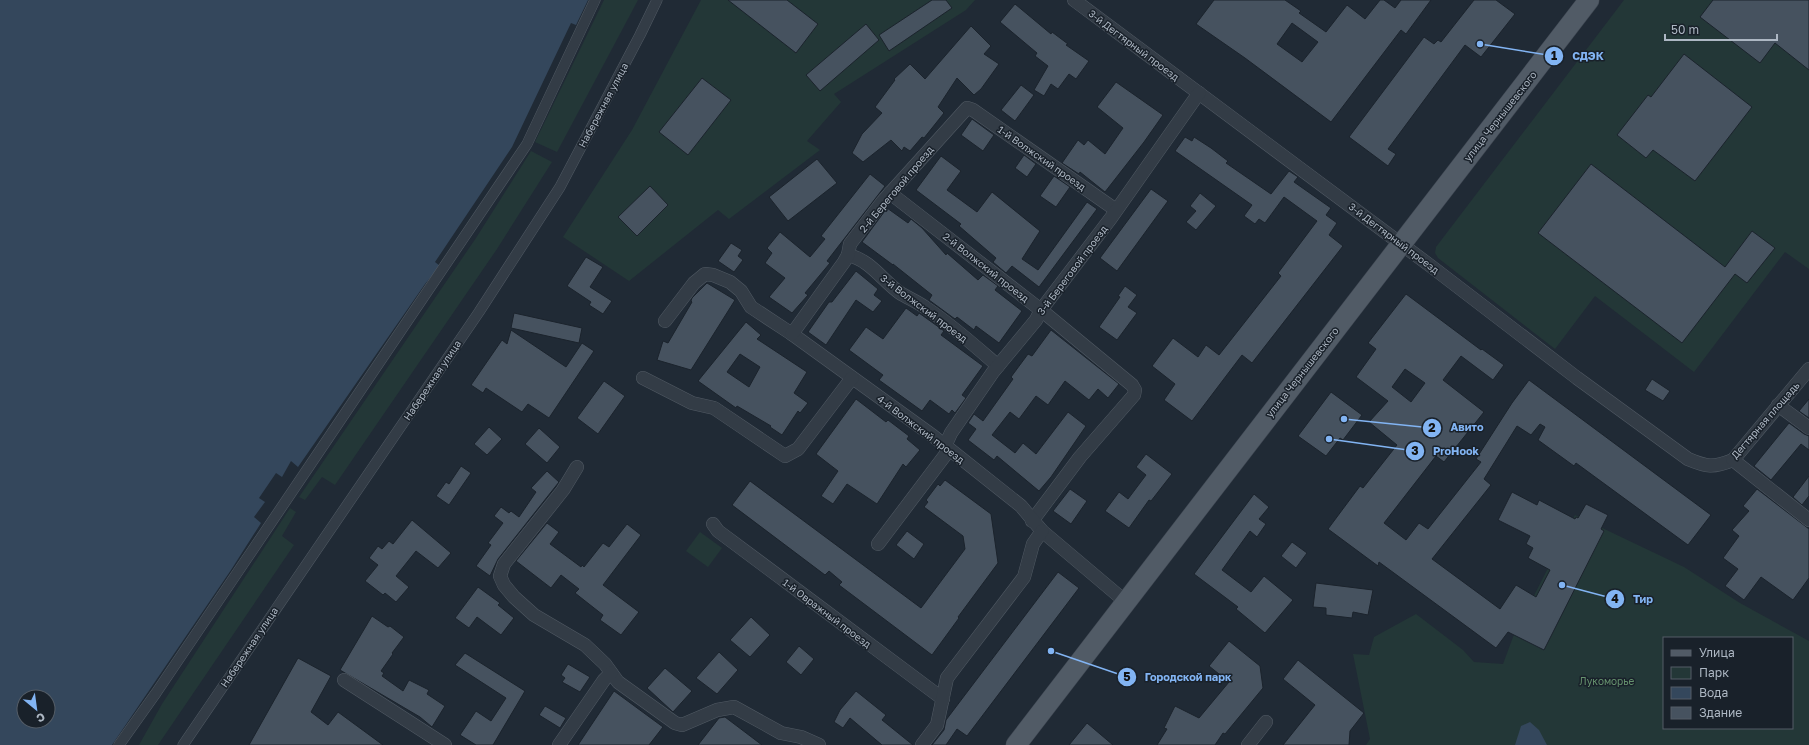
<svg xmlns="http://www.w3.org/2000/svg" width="1809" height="745" font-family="'Golos Text',sans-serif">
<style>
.green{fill:#233737;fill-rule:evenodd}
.water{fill:#34475c;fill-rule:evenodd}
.building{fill:#46525f;stroke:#1b232c;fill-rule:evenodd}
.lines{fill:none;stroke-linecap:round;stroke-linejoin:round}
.pedestrian-casing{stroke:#515a64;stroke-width:11}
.minor-casing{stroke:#515a64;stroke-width:14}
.primary-casing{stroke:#3d4550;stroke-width:21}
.pedestrian{stroke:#333c46;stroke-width:10}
.minor{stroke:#333c46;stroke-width:13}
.primary{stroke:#515b66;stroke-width:20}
.labels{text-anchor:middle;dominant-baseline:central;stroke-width:3;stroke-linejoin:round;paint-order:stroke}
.street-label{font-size:10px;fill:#adb7c3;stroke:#19212a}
.park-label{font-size:10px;fill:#66926e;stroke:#19212a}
.leader{fill:none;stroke:#82b4f3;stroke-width:1.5}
.callout-dot{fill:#82b4f3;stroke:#19212a;stroke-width:1.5}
.mark-label{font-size:12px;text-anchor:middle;font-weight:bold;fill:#111}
.callout-label{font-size:11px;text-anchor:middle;font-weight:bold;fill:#82b4f3;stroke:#19212a;stroke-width:3;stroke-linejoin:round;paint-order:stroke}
</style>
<rect width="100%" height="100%" fill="#202a35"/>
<g class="green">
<polygon points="604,0 638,0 557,152 535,142"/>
<polygon points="701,0 975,0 966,10 834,94 841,102 807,141 820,150 729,219 718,210 629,281 563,237 632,130"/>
<polygon points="1624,0 1809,0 1809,269 1785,252 1694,372 1595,296 1555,349 1438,258 1435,253 1436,247"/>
<polygon points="531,151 552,162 497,249 335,485 322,477 305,500 299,497 476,238"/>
<polygon points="290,508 296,512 282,536 294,545 158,745 139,745 162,704"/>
<path d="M1575 515 1684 567 1740 603 1809 641V745H1366L1370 739 1353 654 1369 655 1374 637 1416 614 1463 650 1474 662 1503 664 1513 637ZM1664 638H1792V728H1664Z"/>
<polygon points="700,532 722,548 708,567 686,551"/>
</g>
<g class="water">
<path d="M0 0H588L576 25 571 23 512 147 435 262 440 266 425 284 298 467 291 461 282 477 276 473 259 498 265 502 254 517 261 523 231 570 112 745H0ZM24 697H48V721H24Z"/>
<polygon points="1530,722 1539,730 1547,745 1515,745 1521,726"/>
</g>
<g class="building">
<polygon points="728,0 787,0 818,24 796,53"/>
<polygon points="932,0 946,0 952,8 889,51 879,35"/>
<path d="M1214 0H1285L1301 11 1299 13 1326 32 1347 5 1365 19 1380 0H1384L1395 8 1401 0H1431L1406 34 1401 30 1331 122 1245 58 1196 24ZM1292 23 1318 42 1302 62 1277 44Z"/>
<polygon points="1474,0 1496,0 1515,14 1481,57 1465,45 1388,149 1396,154 1388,166 1349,137 1424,37 1434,44 1438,40 1441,42"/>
<polygon points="1713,0 1809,0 1809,70 1775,43 1760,63 1700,17"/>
<polygon points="1015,4 1051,34 1052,32 1068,44 1066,45 1089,61 1076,79 1069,74 1058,89 1051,84 1044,96 1034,90 1048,66 1035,56 1037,53 1000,22"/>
<polygon points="866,24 879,40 820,91 806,75"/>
<polygon points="971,26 991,46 984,54 999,64 981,89 974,95 957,78 938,107 944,113 924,138 922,137 910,151 904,147 902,151 891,140 863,162 852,153 862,134 882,113 875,107 895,80 894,79 910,64 925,79"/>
<polygon points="1684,54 1752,107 1695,181 1653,150 1646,158 1617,135 1648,95 1651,97"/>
<polygon points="702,78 731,100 688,155 659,132"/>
<polygon points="1116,82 1163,115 1144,142 1105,192 1080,172 1079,174 1062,163 1078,140 1084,145 1088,140 1105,154 1123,128 1097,107"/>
<polygon points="1021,85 1034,95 1015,121 1001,110"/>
<polygon points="972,119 994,135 983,151 961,135"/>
<polygon points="1185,137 1192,141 1194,137 1211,148 1228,161 1226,163 1271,194 1289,171 1298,177 1294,182 1331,208 1326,215 1337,223 1329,235 1343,246 1252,363 1242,355 1192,421 1164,400 1175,384 1152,366 1173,338 1198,357 1206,345 1219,355 1281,276 1278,273 1317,221 1284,197 1265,223 1259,219 1255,224 1244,216 1252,205 1175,151"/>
<polygon points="1024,155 1036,164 1027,177 1015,168"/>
<polygon points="941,156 961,171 947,190 977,212 992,192 1040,231 1022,259 1038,270 1087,202 1097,209 1039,287 1012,266 1006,273 993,262 996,258 959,226 961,224 916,190"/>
<polygon points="817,159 837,183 788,221 769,197"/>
<polygon points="1591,164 1725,267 1752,231 1775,248 1747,283 1735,274 1682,343 1538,233"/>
<polygon points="870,174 885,186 827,261 830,263 805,293 808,295 792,313 769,297 785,278 765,263 772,253 767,248 780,232 810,257 825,239 821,236"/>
<polygon points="1054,176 1070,187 1056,207 1040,196"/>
<polygon points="650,186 668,205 637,236 618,217"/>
<polygon points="1151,189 1168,201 1117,271 1100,258"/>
<polygon points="1200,193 1216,206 1196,230 1186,222 1196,211 1190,206"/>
<polygon points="887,208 908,223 911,219 922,228 946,255 947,253 978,280 983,275 998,286 995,290 1022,311 999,343 976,326 974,330 957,317 955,319 929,300 932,295 893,264 893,265 862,242"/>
<polygon points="731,243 742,250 738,256 743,260 734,272 718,261"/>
<polygon points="586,257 603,267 590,287 612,301 603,314 589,305 591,302 567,286"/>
<polygon points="856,271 878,289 874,295 882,301 873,312 856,300 826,345 808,332 829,302 832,302"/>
<polygon points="707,283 735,300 691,370 657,360 663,341 668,343 692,302 691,301 692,298"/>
<polygon points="1125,286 1137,295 1128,307 1137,313 1117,340 1099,327 1120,297 1118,296"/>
<path d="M1406 294 1481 350 1482 349 1504 365 1493 380 1461 356 1443 380 1484 412 1444 462 1436 456 1384 523 1406 540 1419 523 1428 529 1481 462 1476 459 1512 403 1529 380 1711 515 1688 545 1576 463 1574 466 1538 440 1545 427 1540 424 1531 435 1517 426 1484 479 1491 485 1432 559 1500 609 1516 585 1536 597 1550 570 1528 558 1533 548 1526 544 1530 536 1498 520 1512 492 1537 505 1539 500 1575 519 1576 517 1578 518 1586 504 1608 515 1601 529 1604 531 1544 650 1508 632 1496 648 1379 562 1378 566 1328 529 1360 486 1363 488 1397 445 1369 422 1388 401 1356 377 1376 349 1368 343ZM1405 369 1425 383 1411 402 1392 387Z"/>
<polygon points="906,308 917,316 919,313 940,328 944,331 941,335 983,366 962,395 966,398 955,413 952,410 949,414 930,400 922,411 879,380 883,375 849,350 866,327 883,339"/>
<polygon points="514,313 582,328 579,343 511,328"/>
<path d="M746 322 761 335 757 339 807 372 794 393 808 403 800 413 798 411 782 435 770 427 771 426 737 406 736 408 698 381ZM740 354 760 367 749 387 727 372Z"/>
<polygon points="511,330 566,367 582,343 594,351 549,418 528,404 522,412 486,388 483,393 471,385 502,340 507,344"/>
<polygon points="1051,330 1119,384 1108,398 1098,389 1089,400 1065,381 1048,405 1036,396 1019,419 1010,412 992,435 1015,453 1023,443 1036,454 1068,412 1086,426 1051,477 1039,491 997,456 994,460 968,440 976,429 968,423 974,414 983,421 1013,379 1011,377 1028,354 1032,356"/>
<polygon points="1652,379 1670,391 1663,401 1645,390"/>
<polygon points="604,381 625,396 598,434 577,418"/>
<polygon points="1331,392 1362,415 1343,440 1340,438 1326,456 1298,436"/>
<polygon points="856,399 886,422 888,420 909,436 907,439 920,450 906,467 903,464 877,504 847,484 833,504 821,496 838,471 816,454"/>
<polygon points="1809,399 1809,418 1799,411"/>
<polygon points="1789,423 1804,434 1809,436 1809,450 1801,444 1771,480 1754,466"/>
<polygon points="489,427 502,439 487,455 474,444"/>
<polygon points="539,428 560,447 547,463 525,444"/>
<polygon points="1146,454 1172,474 1151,501 1149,500 1129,528 1105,511 1119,492 1128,499 1146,475 1136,467"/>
<polygon points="461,466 471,473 449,505 436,496 446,482 449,484"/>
<polygon points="547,471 559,482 498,559 490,576 476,566 491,545 488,543 503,523 494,516 501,507 509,513 511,511 519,517 536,492 531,488"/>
<polygon points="1809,476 1809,496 1802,505 1793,497"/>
<polygon points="945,480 991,514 998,563 958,617 959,618 932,655 839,585 842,582 829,571 825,575 732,505 750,481 921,608 965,549 963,536 924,507 928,502 926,500 938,484 940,486"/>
<polygon points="1070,489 1087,501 1071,524 1053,511"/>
<polygon points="1757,489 1809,529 1809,578 1793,600 1761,577 1744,600 1725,586 1738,569 1723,558 1739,536 1732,530 1749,511 1743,506"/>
<polygon points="1254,494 1269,507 1259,519 1266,524 1257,537 1250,531 1222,570 1251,592 1264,576 1293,600 1265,633 1236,609 1238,607 1194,574"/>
<polygon points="412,520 451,553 438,568 416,551 396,576 409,587 396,602 385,593 383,595 365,581 378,565 369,558 378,546 382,549 389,541 393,544"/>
<polygon points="547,523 559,532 550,544 581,567 582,565 584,567 603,543 609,547 627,524 641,535 603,585 639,612 621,635 600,620 603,615 575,593 579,589 561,575 551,588 516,561"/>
<polygon points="907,531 924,544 914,559 896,545"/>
<polygon points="1292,542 1307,553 1296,568 1281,556"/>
<polygon points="1058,572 1079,588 967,736 957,729 946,745 932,745 944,730 946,720"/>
<polygon points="1316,583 1373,590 1368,615 1353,612 1352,618 1326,615 1326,608 1313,607"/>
<polygon points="478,587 500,603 498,605 514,618 501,635 477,617 469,628 455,618"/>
<polygon points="372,616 388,627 390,626 404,637 392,653 393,654 381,671 384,673 382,676 403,691 409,680 429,690 427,694 445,706 432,727 420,717 340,670"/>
<polygon points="751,617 770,635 750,657 730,640"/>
<polygon points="1229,641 1260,666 1263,688 1225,734 1223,733 1215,745 1157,745 1167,729 1164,728 1175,706 1199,718 1229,682 1209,666"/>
<polygon points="799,646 814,659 801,675 786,662"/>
<polygon points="719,652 738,670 717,694 696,678"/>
<polygon points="465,653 525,691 493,745 476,745 460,735 476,711 491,721 506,698 455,665"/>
<polygon points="298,658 331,676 311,712 328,725 338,712 383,745 249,745"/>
<polygon points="1298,660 1364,713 1350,731 1349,745 1283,745 1315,705 1283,679"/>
<polygon points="568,664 590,677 580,692 562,682 565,678 561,675"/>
<polygon points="665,668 692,691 673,712 647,688"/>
<polygon points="614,691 663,727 649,745 578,745"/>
<polygon points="856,691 886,715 882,720 913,745 882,745 850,718 843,728 834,722 840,710"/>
<polygon points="545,706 566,718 560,728 539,715"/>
<polygon points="725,717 762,745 698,745 719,718"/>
<polygon points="1087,723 1113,745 1069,745"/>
</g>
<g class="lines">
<defs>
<g id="pedestrian">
<polyline points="119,745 156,693 527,144 595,0"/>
<polyline points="183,745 479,312 560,187 640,35 657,0"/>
</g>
<g id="minor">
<path d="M1074 0 1432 267 1577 378 1688 459C1707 467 1713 468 1733 460L1809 369"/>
<polyline points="890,193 1041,310 1132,385 1135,390 1134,395 1080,457 1032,521"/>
<path d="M848 255C870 260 882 280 900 293 908 298 918 302 926 308 952 325 975 346 998 366"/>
<polyline points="665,321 694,283 705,274 713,275 730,282 741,291 751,307 792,334 933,436 1021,506 1042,531 1126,602"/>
<polyline points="792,334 844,262 848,255 850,244 883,201 967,108 973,110 1116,210"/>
<polyline points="643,378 692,403 714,408 785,456 798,449 852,378"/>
<polyline points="1778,405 1809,428"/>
<polyline points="945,446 951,433 993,372 1036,320 1041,310 1111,218 1199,93"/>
<polyline points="1733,460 1809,520"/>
<polyline points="577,467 563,490 504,564 500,576 504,585 514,597 534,615 585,645 605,664 618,682 675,723 682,725 717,710 734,707 781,733 801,737 819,745"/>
<polyline points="713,524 718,531 943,699"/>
<polyline points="878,544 949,450"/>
<polyline points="344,680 445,745"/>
<polyline points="559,745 604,680 611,673"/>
<polyline points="922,745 937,725 947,678 1024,577 1033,544 1042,531"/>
<polyline points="1248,745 1266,722"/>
</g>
<polyline id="primary" points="1016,745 1589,0"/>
</defs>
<use href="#pedestrian" class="pedestrian-casing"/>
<use href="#minor" class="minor-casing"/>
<use href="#primary" class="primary-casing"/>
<use href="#pedestrian" class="pedestrian"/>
<use href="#minor" class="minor"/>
<use href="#primary" class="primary"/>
</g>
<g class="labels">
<g class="street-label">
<text transform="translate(1134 45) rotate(37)">3-й Дегтярный проезд</text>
<text transform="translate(603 105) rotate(-62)">Набережная улица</text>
<text transform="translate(1500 116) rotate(-52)">улица Чернышевского</text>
<text transform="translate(1042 158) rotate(35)">1-й Волжский проезд</text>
<text transform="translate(896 189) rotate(-50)">2-й Береговой проезд</text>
<text transform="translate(1394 238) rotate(37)">3-й Дегтярный проезд</text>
<text transform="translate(986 267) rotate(38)">2-й Волжский проезд</text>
<text transform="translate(1072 270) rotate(-53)">3-й Береговой проезд</text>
<text transform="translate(924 308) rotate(37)">3-й Волжский проезд</text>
<text transform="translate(1302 372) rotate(-52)">улица Чернышевского</text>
<text transform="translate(432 380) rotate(-56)">Набережная улица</text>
<text transform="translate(1765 420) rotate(-49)">Дегтярная площадь</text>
<text transform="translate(921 429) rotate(37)">4-й Волжский проезд</text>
<text transform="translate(827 613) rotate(37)">1-й Овражный проезд</text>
<text transform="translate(249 647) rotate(-56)">Набережная улица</text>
</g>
<g class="park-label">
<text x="1607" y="681">Лукоморье</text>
</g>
</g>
<path class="leader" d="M1480 44L1554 56M1344 419L1432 428M1329 439L1415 451M1562 585L1615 599M1051 651L1127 677"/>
<g class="callout-dot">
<circle cx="1480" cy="44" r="4"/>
<circle cx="1344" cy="419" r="4"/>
<circle cx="1329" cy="439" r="4"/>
<circle cx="1562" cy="585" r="4"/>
<circle cx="1051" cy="651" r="4"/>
<circle cx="1554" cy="56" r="10"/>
<circle cx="1432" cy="428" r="10"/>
<circle cx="1415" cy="451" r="10"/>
<circle cx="1615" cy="599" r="10"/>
<circle cx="1127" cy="677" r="10"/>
</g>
<g class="mark-label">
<text x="1554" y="60">1</text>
<text x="1432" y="432">2</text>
<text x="1415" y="455">3</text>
<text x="1615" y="603">4</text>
<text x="1127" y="681">5</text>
</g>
<g class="callout-label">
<text x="1588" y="60">СДЭК</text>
<text x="1467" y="431">Авито</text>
<text x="1456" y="455">ProHook</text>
<text x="1643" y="603">Тир</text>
<text x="1188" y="681">Городской парк</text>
</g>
<rect x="1663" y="637" width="130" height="92" fill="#19212a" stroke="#545d67"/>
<rect x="1671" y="650" width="20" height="6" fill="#515b66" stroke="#545d67"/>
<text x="1699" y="657" font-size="12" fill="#adb7c3">Улица</text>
<rect x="1671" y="667" width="20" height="12" fill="#233737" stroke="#545d67"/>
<text x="1699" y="677" font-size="12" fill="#adb7c3">Парк</text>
<rect x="1671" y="687" width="20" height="12" fill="#34475c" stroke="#545d67"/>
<text x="1699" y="697" font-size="12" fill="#adb7c3">Вода</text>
<rect x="1671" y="707" width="20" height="12" fill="#46525f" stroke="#545d67"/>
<text x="1699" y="717" font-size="12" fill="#adb7c3">Здание</text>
<g transform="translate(36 709) rotate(151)"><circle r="19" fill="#19212a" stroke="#545d67"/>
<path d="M0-3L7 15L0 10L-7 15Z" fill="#82b4f3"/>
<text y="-6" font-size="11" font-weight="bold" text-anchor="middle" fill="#adb7c3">С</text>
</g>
<path d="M1665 34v6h112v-6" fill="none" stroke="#adb7c3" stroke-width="2"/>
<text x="1671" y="34" font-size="12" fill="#adb7c3" stroke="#19212a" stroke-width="3" paint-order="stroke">50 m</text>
</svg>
